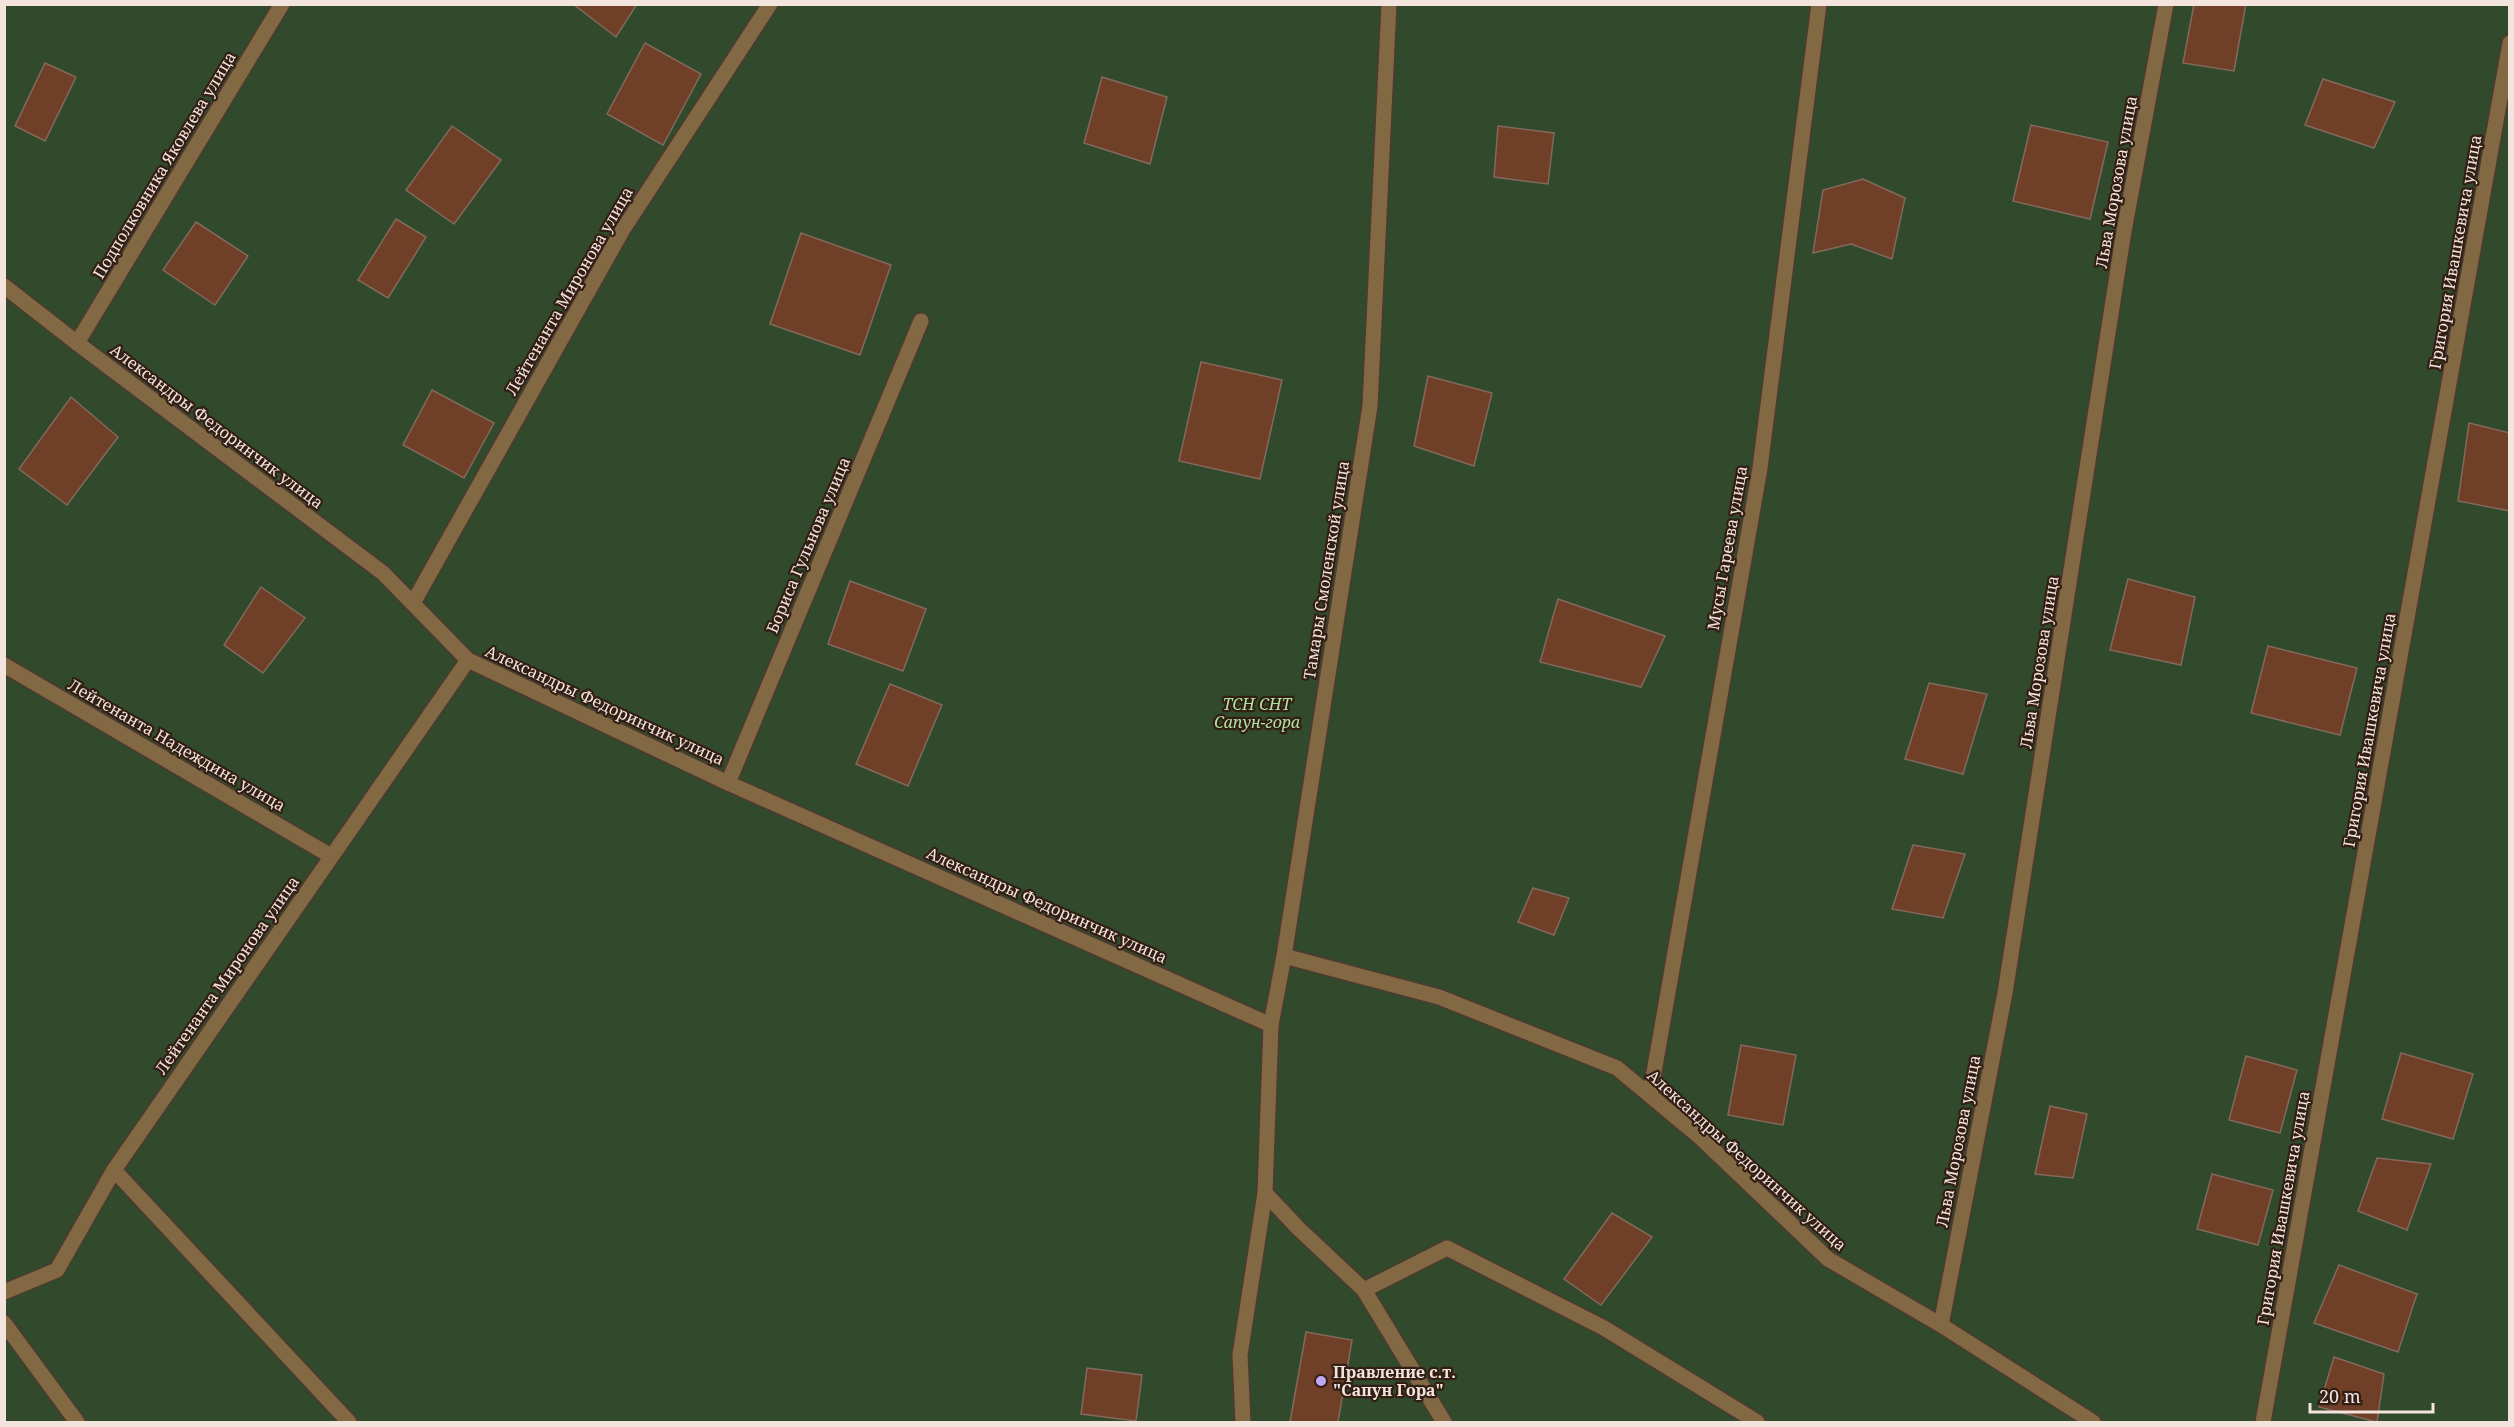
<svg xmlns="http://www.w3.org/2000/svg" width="2514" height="1427" font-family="'Noto Serif',serif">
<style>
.green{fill:#304a2b}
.building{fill:#703f27;stroke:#83695d;stroke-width:1.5}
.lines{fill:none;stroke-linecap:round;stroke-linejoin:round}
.minor-casing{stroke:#4e3a30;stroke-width:18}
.minor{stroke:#836844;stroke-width:15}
.poi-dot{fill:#c0a8f4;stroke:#331e14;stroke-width:2}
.labels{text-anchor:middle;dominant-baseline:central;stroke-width:4.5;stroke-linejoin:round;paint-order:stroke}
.street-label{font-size:16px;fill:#f3e4dd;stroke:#331e14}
.park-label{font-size:16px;font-style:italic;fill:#ace4a1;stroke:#331e14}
.poi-label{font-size:16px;font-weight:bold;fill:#f3e4dd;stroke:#331e14;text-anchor:start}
</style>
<rect width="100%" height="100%" fill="#331e14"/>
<rect class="green" x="5" y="5" width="2504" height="1417"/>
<g class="building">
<polygon points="573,4 637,4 616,37"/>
<polygon points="2194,4 2246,4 2234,71 2183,63"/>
<polygon points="645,43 701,74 663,145 607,114"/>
<polygon points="45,63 76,77 45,141 15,126"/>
<polygon points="1102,77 1167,97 1150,164 1084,143"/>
<polygon points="2323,79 2395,102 2374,148 2305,125"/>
<polygon points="2031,125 2108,142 2090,219 2013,201"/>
<polygon points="452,126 501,160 454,224 406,190"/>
<polygon points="1498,126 1554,133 1548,184 1494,177"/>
<polygon points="1863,179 1905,198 1892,259 1851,244 1813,253 1823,190"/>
<polygon points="396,219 426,237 388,298 358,280"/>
<polygon points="196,222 248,256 215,305 163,270"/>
<polygon points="801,233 891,265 860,355 770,324"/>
<polygon points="1201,362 1282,380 1260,479 1179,461"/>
<polygon points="1428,376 1492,393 1474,466 1414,446"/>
<polygon points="432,390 494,423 464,478 403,445"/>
<polygon points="71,397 118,437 67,505 19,469"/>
<polygon points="2469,423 2510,433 2510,511 2458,501"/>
<polygon points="2128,579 2195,597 2181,665 2110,650"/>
<polygon points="850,581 926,609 903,671 828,644"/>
<polygon points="261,587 305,618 263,673 224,645"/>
<polygon points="1558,599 1665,636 1641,687 1540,662"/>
<polygon points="2268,646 2357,668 2340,735 2251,713"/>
<polygon points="1929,683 1987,694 1963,774 1905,759"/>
<polygon points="890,684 942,705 908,786 856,764"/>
<polygon points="1913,845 1965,854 1943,918 1892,909"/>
<polygon points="1533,888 1569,898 1554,935 1518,922"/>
<polygon points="1741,1045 1796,1055 1783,1125 1728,1115"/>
<polygon points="2401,1053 2473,1074 2453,1139 2382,1119"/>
<polygon points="2246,1056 2297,1070 2280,1133 2229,1120"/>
<polygon points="2050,1106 2087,1114 2073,1178 2035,1174"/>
<polygon points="2377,1158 2431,1164 2407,1230 2358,1211"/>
<polygon points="2212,1174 2273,1190 2258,1245 2197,1229"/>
<polygon points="1612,1213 1652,1237 1601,1305 1564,1279"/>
<polygon points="2339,1265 2417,1294 2398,1352 2314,1323"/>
<polygon points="1306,1332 1352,1340 1338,1422 1290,1422"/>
<polygon points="2334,1357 2384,1374 2377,1422 2319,1407"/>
<polygon points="1087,1368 1142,1375 1136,1421 1081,1414"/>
</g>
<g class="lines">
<defs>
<g id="minor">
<polyline points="4,286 77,343 383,573 468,660 728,783 1271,1025"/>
<polyline points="77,343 282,4"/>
<polyline points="413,603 622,231 770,4"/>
<polyline points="4,665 331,856"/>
<polyline points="728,783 921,321"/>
<polyline points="1284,956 1439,997 1617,1068 1701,1138 1828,1259 1941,1325 2093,1422"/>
<polyline points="1650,1095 1760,468 1819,4"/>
<polyline points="114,1170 349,1422"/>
<polyline points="1265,1193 1298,1228 1364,1290 1444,1422"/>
<polyline points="1364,1290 1447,1248 1604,1328 1757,1422"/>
<polyline points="4,1292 57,1270 114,1170 468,660"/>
<polyline points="4,1323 77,1422"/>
<polyline points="1941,1325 2005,993 2123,237 2166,4"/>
<polyline points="1243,1422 1240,1355 1265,1193 1271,1025 1284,956 1370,406 1389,4"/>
<polyline points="2263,1422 2510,43"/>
</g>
</defs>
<use href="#minor" class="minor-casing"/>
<use href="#minor" class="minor"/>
</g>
<circle class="poi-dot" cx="1321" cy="1381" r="6"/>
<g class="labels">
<g class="street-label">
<text transform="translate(164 165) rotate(-59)">Подполковника Яковлева улица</text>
<text transform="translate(2116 182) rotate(-80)">Льва Морозова улица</text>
<text transform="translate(2455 252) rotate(-80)">Григория Ивашкевича улица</text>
<text transform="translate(569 291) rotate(-60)">Лейтенанта Миронова улица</text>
<text transform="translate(217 426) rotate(37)">Александры Федоринчик улица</text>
<text transform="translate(808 545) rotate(-67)">Бориса Гульнова улица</text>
<text transform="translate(1727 548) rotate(-80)">Мусы Гареева улица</text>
<text transform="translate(1326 570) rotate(-81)">Тамары Смоленской улица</text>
<text transform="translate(2039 662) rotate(-81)">Льва Морозова улица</text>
<text transform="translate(605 705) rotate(25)">Александры Федоринчик улица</text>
<text transform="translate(2369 730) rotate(-80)">Григория Ивашкевича улица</text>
<text transform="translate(177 745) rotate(30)">Лейтенанта Надеждина улица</text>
<text transform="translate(1047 905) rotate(24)">Александры Федоринчик улица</text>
<text transform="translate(227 975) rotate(-55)">Лейтенанта Миронова улица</text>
<text transform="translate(1958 1141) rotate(-79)">Льва Морозова улица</text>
<text transform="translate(1747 1160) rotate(42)">Александры Федоринчик улица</text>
<text transform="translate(2283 1208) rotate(-80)">Григория Ивашкевича улица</text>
</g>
<g class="park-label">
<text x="1257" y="704">ТСН СНТ<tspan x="1257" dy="18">Сапун-гора</tspan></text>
</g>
<g class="poi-label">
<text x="1333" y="1372">Правление с.т.<tspan x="1333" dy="18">"Сапун Гора"</tspan></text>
</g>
</g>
<rect width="2514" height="1427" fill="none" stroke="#f3e4dd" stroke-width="12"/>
<path d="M2310 1403v9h123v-9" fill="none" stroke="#f3e4dd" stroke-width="3"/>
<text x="2319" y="1403" font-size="18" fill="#f3e4dd" stroke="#331e14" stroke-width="4.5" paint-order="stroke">20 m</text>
</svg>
